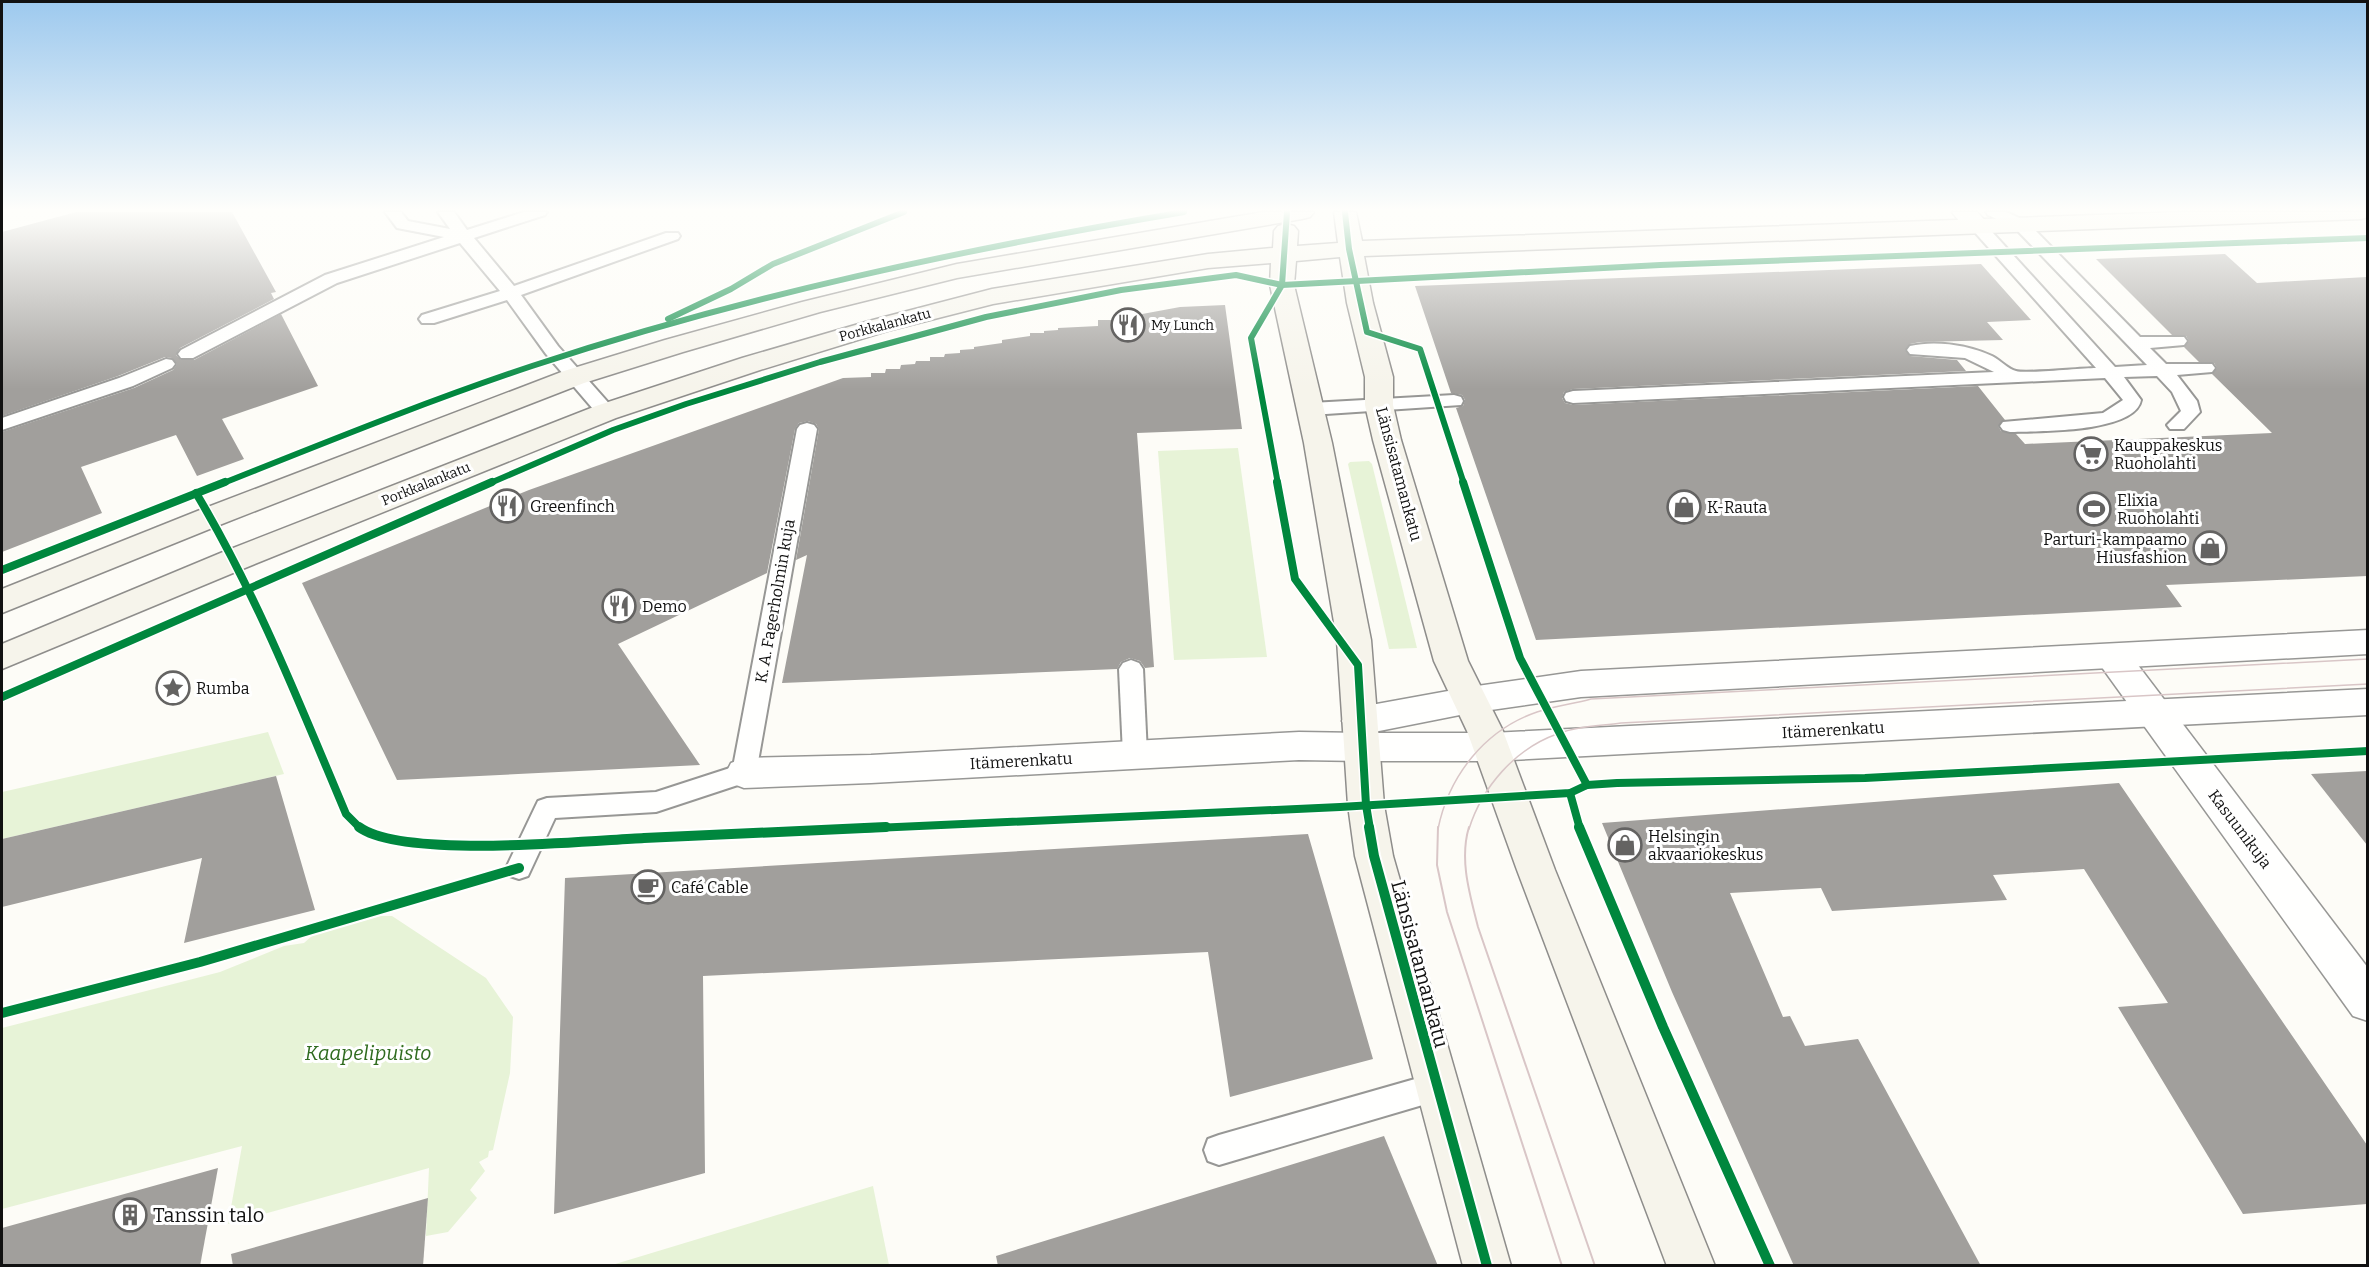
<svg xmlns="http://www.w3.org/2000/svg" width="2369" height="1267" font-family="Bitter,serif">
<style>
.green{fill:#e7f3d7}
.building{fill:#a19f9c}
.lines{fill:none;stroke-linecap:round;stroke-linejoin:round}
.service-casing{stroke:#979795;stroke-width:4}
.minor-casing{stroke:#979795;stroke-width:3}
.tertiary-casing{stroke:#979795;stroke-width:3}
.secondary-casing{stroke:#8e8d8b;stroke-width:3}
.service{fill:#fffffe;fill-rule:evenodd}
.minor{fill:#fffffe;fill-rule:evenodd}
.tertiary{fill:#fffffe;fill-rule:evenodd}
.secondary{fill:#f6f4eb;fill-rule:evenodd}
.tram-far1{stroke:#d9c6c7;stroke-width:1.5}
.tram{stroke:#d9c6c7;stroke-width:2}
.cycleway-far2-casing{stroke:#fff;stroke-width:9}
.cycleway-far1-casing{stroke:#fff;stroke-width:11}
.cycleway-casing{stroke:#fff;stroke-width:14}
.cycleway-far2{stroke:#00873e;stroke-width:6}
.cycleway-far1{stroke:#00873e;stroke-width:8}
.cycleway{stroke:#00873e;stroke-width:10}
.labels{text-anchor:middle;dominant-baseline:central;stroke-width:6;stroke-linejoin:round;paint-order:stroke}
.far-street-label{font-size:14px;fill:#111;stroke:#fff}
.far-poi-label{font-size:14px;fill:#111;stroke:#fff;text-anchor:start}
.poi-label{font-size:16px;fill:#111;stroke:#fff;text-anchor:start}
.street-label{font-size:16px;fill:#111;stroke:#fff}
.near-street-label{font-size:20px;fill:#111;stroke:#fff}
.near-park-label{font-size:20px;font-style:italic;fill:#2f6b1f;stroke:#fff}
.near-poi-label{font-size:20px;fill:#111;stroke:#fff;text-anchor:start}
</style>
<rect width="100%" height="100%" fill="#fdfcf7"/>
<g class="green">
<polygon points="1238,448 1267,657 1174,660 1158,451"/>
<polygon points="1369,461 1372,464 1417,648 1389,649 1348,464 1350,462"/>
<polygon points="268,732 284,774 2,839 2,792"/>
<polygon points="380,916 392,916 486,978 513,1017 510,1073 493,1150 489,1151 488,1157 479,1162 485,1171 470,1190 477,1198 448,1232 426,1236 429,1168 228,1224 242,1146 2,1209 2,1028 220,972 284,946 304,943 313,935"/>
<polygon points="873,1186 889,1265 612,1265"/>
</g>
<g class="building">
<polygon points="76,212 232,212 276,292 271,293 274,299 180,348 176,355 181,360 194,360 281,314 318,386 222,419 244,459 197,476 176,435 81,467 102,513 2,552 2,432 134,388 173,370 177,364 172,358 165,357 118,376 2,416 2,232"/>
<polygon points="2225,254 2257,283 2367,277 2367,576 2166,585 2182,607 1536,640 1456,408 1463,406 1465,400 1462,395 1451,393 1415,286 1981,264 2031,320 1987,322 2003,340 1920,342 1910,344 1905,350 1910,356 1957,360 1966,371 1573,389 1564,392 1562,398 1565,403 1573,405 1978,386 2005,420 1998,426 2001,431 2016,434 2025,444 2272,433 2212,374 2217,368 2214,363 2199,362 2184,347 2189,341 2186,336 2172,335 2096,259"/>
<polygon points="1225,305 1242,429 1137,433 1154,667 1145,668 1140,661 1130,658 1121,662 1117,669 782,683 807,555 796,560 819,429 816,424 808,421 799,423 795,429 767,573 618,644 700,765 397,780 302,583 529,490 843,378 871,377 871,373 885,373 886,369 900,369 901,365 915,364 916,361 930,361 930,357 944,357 945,354 960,353 960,350 974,349 974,347 1002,343 1002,340 1030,336 1030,333 1044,333 1044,331 1058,330 1058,328 1098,326 1098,320 1112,320 1112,318 1126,317 1180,307"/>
<polygon points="2367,771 2367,845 2311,774"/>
<polygon points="276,776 315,910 184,943 202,858 2,907 2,839"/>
<polygon points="2119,783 2367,1145 2367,1204 2243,1214 2118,1007 2168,1003 2084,869 1993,875 2007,900 1832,911 1821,888 1730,893 1783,1017 1790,1016 1805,1046 1858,1039 1981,1266 1794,1266 1672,992 1602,823"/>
<polygon points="1308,834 1373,1059 1230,1097 1208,952 703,976 705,1173 554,1214 565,878"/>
<polygon points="1384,1136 1438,1266 998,1266 996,1256"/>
<polygon points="218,1168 200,1266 2,1266 2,1228"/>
<polygon points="428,1198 423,1266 233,1266 231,1254"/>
</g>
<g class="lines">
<defs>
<g id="service">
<polygon points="385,212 401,212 408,221 450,229 438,212 454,212 467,230 524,212 547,212 545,215 474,238 514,286 666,233 678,233 680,236 678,239 521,295 558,346 613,408 615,412 613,416 599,416 546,354 507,300 434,323 422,323 419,319 422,315 500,291 460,243 337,283 193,358 181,358 178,354 181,350 325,275 444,237 397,228"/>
<path d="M1986 212H2006L2026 221 2140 337H2184L2187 341 2184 345 2150 348 2166 364H2212L2215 368 2212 372 2177 375 2197 401 2200 412 2184 429H2170L2167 425 2181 411 2172 392 2157 376 2124 377 2141 400C2135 433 2037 431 2010 432L2003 430 2000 426 2003 422 2103 413 2123 400 2105 378 1573 403 1566 401 1564 397 1566 393 1573 391 1994 372 1965 358 1910 354 1907 350 1910 346C1935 340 1969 345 1992 356 2000 360 2008 369 2016 371 2026 374 2082 368 2096 368L1971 228 1969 225 1971 222H1983L2115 367 2147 365 2014 227 1988 215Z"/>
<polygon points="166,359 172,360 175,364 172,368 133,386 2,430 2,418 119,378"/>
<polygon points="1454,395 1461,397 1463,401 1461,405 1311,415 1304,413 1302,409 1304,405 1311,403"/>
<polygon points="807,423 814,425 817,429 756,773 753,780 656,812 555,818 528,876 519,879 510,876 506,868 538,801 547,798 656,792 733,767 797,429 800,425"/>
<polygon points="1131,660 1139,663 1143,669 1147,754 1144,761 1135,764 1126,761 1123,754 1119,669 1123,663"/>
<polygon points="1436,1073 1446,1077 1451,1087 1446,1097 1436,1101 1219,1165 1208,1161 1204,1150 1208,1139 1219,1135"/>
</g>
<g id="minor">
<path d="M1952 212H1977L1989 225 1985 230C1970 234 1961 224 1952 212Z"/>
<polygon points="2113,645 2125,648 2368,968 2368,1021 2353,1016 2101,666 2096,657 2101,648"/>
<polygon points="1299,732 1362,733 1375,737 1380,747 1375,757 1362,761 1299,760 871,783 744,788 731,783 726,773 731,763 744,758 871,755"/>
</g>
<polygon id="tertiary" points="2368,630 2368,654 1581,697 1470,713 1369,733 1491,733 2368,689 2368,715 1491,761 1362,761 1349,757 1344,747 1349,737 1358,734 1348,731 1342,721 1348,711 1360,707 1470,687 1581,671"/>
<g id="secondary">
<polygon points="1263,212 1314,212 1310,217 1302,219 957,278 820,312 683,352 584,383 222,524 2,613 2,589 200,510 564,371 665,340 802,302 957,264"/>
<polygon points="1334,212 1356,212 1362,241 2181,212 2368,212 2368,217 2361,219 1364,256 1373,303 1393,377 1393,405 1401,440 1468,661 1503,731 1555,870 1715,1266 1667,1266 1517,870 1467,731 1434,661 1373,440 1365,405 1365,377 1347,303 1340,257 1296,261 1294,285 1332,443 1371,640 1384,805 1393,856 1511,1266 1463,1266 1355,856 1348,805 1337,640 1304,443 1270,285 1271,263 1208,268 993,304 887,331 760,370 616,418 245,568 2,669 2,644 223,552 596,406 742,358 869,321 992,289 1208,254 1273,248 1274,231 1278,226 1286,224 1294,226 1298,231 1297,246 1338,243"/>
</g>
</defs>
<use href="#service" class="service-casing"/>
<use href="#minor" class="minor-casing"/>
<use href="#tertiary" class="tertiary-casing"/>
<use href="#secondary" class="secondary-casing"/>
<use href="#service" class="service"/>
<use href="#minor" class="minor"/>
<use href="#tertiary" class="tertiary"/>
<use href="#secondary" class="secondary"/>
<g class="tram-far1">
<path d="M1438 829C1449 775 1485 730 1537 712 1555 706 1573 704 1591 699L2368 659"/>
<path d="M1469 829C1482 787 1515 749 1557 734 1577 726 1600 726 1621 723L2368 684"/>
</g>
<g class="tram">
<polyline points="1438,827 1437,865 1447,912 1562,1266"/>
<path d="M1469 827C1459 860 1470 895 1478 927L1595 1266"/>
</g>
<defs>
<g id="cycleway-far2">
<polyline points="1345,212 1349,249 1367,332 1420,349 1464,484"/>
<polyline points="668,319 731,289 773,264 904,212"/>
<path d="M221 484C324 443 427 401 532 366 744 296 964 249 1184 212"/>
<polyline points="488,484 613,430 686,404 820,362 986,317 1121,290 1236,275 1282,285 1660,265 2368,238"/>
<polyline points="1278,484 1251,338 1282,285 1287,212"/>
</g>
<g id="cycleway-far1">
<polyline points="1277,482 1295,579 1358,665 1366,805 1370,829"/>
<polyline points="1463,482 1520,658 1587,785"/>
<path d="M196 493C257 595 300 705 346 814L361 829"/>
<polyline points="2,570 225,482"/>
<polyline points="2,697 492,482"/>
<polyline points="1570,793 1580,829"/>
<polyline points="853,829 1340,807 1570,793 1587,785 1617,783 1865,778 2368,751"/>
</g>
<g id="cycleway">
<path d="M359 827C403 859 584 841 644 838 725 834 806 831 886 827"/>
<polyline points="1369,827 1374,856 1487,1266"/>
<polyline points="1579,827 1663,1027 1770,1266"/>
<polyline points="2,1013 200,962 519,868"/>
</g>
</defs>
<use href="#cycleway-far2" class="cycleway-far2-casing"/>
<use href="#cycleway-far1" class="cycleway-far1-casing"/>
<use href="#cycleway" class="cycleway-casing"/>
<use href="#cycleway-far2" class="cycleway-far2"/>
<use href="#cycleway-far1" class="cycleway-far1"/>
<use href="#cycleway" class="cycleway"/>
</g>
<linearGradient id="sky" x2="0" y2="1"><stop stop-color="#9dc9ee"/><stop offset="0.54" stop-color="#fefefb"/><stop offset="1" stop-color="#fefefb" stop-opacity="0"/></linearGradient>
<rect width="2369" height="389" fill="url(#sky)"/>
<defs>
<symbol id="restaurant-ring" viewBox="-11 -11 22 22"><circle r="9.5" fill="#fff" stroke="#646362" stroke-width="1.5"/><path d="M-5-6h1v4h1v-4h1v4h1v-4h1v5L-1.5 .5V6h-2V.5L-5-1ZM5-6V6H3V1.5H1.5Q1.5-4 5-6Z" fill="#646362"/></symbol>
<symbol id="supermarket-ring" viewBox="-11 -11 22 22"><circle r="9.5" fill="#fff" stroke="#646362" stroke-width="1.5"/><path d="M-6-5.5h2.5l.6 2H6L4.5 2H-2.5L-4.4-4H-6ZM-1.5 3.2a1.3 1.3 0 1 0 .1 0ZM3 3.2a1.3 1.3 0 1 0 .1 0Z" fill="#646362"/></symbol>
<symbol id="shop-ring" viewBox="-11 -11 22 22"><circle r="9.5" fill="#fff" stroke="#646362" stroke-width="1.5"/><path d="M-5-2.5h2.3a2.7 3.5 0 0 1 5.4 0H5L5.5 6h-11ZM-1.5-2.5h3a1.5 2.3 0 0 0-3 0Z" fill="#646362"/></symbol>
<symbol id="stadium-ring" viewBox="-11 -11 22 22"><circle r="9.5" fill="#fff" stroke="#646362" stroke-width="1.5"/><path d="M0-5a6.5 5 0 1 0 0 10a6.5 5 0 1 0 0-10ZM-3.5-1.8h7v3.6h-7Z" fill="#646362"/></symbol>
<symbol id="sight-ring" viewBox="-11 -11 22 22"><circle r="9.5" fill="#fff" stroke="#646362" stroke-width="1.5"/><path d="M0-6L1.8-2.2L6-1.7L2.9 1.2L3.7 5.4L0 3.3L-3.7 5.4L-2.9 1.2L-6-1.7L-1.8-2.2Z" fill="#646362"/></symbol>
<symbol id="cafe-ring" viewBox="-11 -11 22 22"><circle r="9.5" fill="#fff" stroke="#646362" stroke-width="1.5"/><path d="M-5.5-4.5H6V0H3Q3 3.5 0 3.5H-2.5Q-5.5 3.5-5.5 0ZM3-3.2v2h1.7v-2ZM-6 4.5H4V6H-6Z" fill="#646362"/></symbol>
<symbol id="building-ring" viewBox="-11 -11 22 22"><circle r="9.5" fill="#fff" stroke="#646362" stroke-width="1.5"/><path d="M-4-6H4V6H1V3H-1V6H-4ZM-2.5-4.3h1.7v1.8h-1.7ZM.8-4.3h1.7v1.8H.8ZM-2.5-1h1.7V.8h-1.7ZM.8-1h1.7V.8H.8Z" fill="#646362"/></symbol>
</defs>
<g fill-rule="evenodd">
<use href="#restaurant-ring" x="1109" y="306" width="38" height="38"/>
<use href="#supermarket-ring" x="2072" y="435" width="38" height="38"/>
<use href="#restaurant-ring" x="488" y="487" width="38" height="38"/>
<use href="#shop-ring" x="1665" y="488" width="38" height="38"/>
<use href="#stadium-ring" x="2075" y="490" width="38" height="38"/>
<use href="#shop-ring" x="2191" y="529" width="38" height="38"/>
<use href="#restaurant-ring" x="600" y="587" width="38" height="38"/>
<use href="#sight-ring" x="154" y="669" width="38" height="38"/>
<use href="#shop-ring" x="1606" y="826" width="38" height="38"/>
<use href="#cafe-ring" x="629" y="868" width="38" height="38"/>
<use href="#building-ring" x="111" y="1196" width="38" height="38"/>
</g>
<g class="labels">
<g class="far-street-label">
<text transform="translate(885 325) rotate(-15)">Porkkalankatu</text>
<text transform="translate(426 484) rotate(-22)">Porkkalankatu</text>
</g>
<g class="far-poi-label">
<text x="1151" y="325">My Lunch</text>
</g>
<g class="poi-label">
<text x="2114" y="445">Kauppakeskus<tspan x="2114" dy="18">Ruoholahti</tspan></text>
<text x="2117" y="500">Elixia<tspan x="2117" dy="18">Ruoholahti</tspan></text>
<text x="530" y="506">Greenfinch</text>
<text x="1707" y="507">K-Rauta</text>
<text x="2187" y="539" text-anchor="end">Parturi-kampaamo<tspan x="2187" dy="18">Hiusfashion</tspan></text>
<text x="642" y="606">Demo</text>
<text x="196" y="688">Rumba</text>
<text x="1648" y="836">Helsingin<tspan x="1648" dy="18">akvaariokeskus</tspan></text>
<text x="671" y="887">Café Cable</text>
</g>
<g class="street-label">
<text transform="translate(1399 474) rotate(75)">Länsisatamankatu</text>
<text transform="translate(775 601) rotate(-80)">K. A. Fagerholmin kuja</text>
<text transform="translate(1833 730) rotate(-3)">Itämerenkatu</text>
<text transform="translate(1021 761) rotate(-3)">Itämerenkatu</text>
<text transform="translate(2240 829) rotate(53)">Kasuunikuja</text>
</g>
<g class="near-street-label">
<text transform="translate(1420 964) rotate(75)">Länsisatamankatu</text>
</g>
<g class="near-park-label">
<text x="368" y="1053">Kaapelipuisto</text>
</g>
<g class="near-poi-label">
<text x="153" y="1215">Tanssin talo</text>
</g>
</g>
<rect width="2369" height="1267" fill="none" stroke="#111111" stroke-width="6"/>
</svg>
